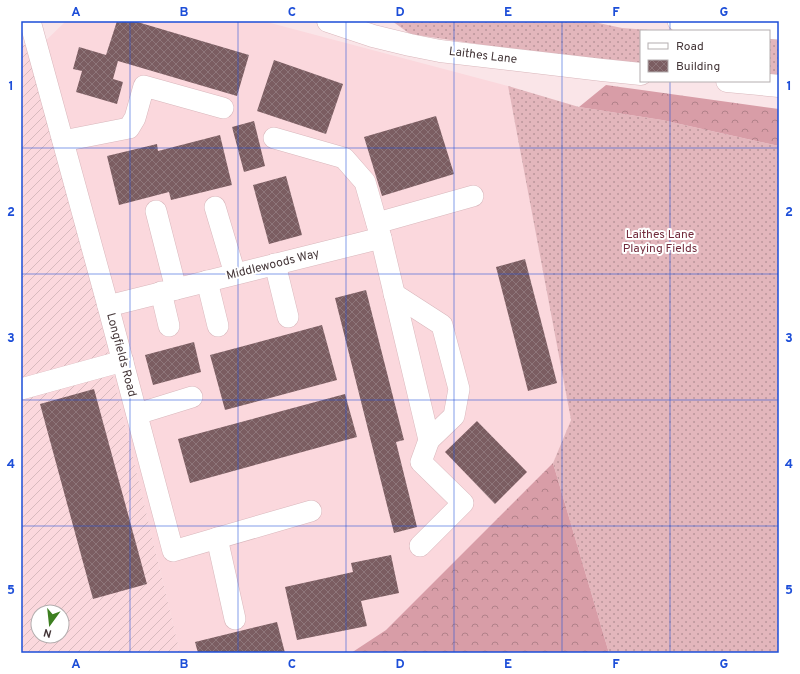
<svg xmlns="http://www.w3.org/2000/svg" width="800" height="674" font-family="Overpass,sans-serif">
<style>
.built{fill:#fbd8dd}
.industrial{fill:url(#industrial-furrows);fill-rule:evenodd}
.grass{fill:url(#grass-dots)}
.forest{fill:url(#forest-crowns)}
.building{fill:url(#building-cross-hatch)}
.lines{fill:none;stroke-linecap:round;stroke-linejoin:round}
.minor-casing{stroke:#d9b7bc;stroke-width:22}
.major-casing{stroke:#d9b7bc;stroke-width:23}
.minor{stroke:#fff;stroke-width:21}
.major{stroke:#fff;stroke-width:22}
.grid{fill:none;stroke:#1d4ed8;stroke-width:1;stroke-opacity:0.55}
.labels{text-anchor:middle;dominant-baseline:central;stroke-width:4;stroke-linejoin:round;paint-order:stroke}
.street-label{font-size:12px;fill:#433537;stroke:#fff}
.park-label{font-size:12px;fill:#722b3c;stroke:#fff}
.neatline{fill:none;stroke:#1d4ed8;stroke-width:1.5}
.grid-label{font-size:13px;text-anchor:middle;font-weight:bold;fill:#1d4ed8}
</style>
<defs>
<pattern id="industrial-furrows" width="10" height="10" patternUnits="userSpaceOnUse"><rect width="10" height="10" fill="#fbd8dd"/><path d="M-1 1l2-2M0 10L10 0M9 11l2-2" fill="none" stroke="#d8babe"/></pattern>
<pattern id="grass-dots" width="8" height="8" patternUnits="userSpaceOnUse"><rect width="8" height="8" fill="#e3b6bc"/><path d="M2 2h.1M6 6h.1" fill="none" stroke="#ba959a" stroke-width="1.8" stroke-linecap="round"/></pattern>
<pattern id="forest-crowns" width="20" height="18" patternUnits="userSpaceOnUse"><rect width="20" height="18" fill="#d89da7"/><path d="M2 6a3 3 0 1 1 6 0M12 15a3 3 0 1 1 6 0" fill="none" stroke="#b18189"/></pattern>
<pattern id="building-cross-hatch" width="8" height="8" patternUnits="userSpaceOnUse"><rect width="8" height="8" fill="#7b5d61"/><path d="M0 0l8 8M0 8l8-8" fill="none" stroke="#8e767a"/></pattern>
</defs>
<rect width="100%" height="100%" fill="#fae5e8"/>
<polygon class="built" points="66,21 263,21 508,86 571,420 553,463 386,630 351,653 180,653 35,51"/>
<path class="industrial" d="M21 43 35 51 180 653H21ZM38 612H62V636H38Z"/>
<g class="grass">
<polygon points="392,21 589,21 622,28 663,31 641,31 641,63 523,51 410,34"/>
<polygon points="769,38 779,38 779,75 769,74"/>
<polygon points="508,86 579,107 662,120 779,146 779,653 609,653 553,463 571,420"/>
</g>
<g class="forest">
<polygon points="606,85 779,109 779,146 662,120 579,107"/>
<polygon points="553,463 609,653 351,653 386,630"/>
</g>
<g class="building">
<polygon points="117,21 134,21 249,55 237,96 118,61 113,79 123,82 117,104 76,92 82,71 73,69 79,47 106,55"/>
<polygon points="274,60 343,84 326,134 257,111"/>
<polygon points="436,116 454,174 382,196 364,137"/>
<polygon points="254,121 265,166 244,172 232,127"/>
<polygon points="220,135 232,185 171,200 169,192 119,205 107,156 157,144 158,151"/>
<polygon points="286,176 302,235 269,244 253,185"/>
<polygon points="525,259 557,383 528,391 496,267"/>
<polygon points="366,290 404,440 396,442 417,527 394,533 335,298"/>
<polygon points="322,325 337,380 225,410 210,355"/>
<polygon points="194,342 201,372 153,385 145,355"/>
<polygon points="94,389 147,584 93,599 40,404"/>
<polygon points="345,394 357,437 190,483 178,439"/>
<polygon points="477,421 527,472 495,504 445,452"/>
<polygon points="391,555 399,593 361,601 367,626 297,640 285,587 353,572 351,563"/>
<polygon points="277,622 285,653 198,653 195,642"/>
</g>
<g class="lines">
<defs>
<g id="minor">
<polyline points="30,21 108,306 173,551 311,511"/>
<polyline points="678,21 779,29"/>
<polyline points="63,141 129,128 135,118 144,86 223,108"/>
<polyline points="215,207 235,274"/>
<polyline points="156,211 176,289"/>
<polyline points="377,223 473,196"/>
<polyline points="381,238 429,440 421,462 463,503 420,546"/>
<polyline points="275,264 288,317"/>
<polyline points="207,281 218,326"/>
<polyline points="161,292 169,326"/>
<polyline points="394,294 442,325 459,389 454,416 429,440"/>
<polyline points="108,306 381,238 365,182 344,158 274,138"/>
<polyline points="21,389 123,361"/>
<polyline points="137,414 192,397"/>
<polyline points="217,538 235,619"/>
</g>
<g id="major">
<polyline points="328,21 373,36 410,45 440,51 602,70 641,74"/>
<polyline points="727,81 779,86"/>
</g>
</defs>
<use href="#minor" class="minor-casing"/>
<use href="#major" class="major-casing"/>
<use href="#minor" class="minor"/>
<use href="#major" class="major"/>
</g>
<path class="grid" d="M130 21V653M238 21V653M346 21V653M454 21V653M562 21V653M670 21V31M670 81V653M21 148H779M21 274H779M21 400H779M21 526H779"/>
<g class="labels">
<g class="street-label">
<text transform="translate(483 56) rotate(7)">Laithes Lane</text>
<text transform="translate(273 265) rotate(-14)">Middlewoods Way</text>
<text transform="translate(121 355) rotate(75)">Longfields Road</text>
</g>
<g class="park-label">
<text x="660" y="235">Laithes Lane<tspan x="660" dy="14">Playing Fields</tspan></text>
</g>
</g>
<rect width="800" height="674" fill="none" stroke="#ffffff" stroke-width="44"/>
<rect x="640" y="30" width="130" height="52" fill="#ffffff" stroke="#b4aeaf"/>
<rect x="648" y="43" width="20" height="6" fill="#ffffff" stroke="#b4aeaf"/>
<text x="676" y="50" font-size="12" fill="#433537">Road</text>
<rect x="648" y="60" width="20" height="12" fill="url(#building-cross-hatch)" stroke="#b4aeaf"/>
<text x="676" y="70" font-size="12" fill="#433537">Building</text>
<g transform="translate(50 624) rotate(195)"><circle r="19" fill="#ffffff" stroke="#b4aeaf"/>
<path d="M0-3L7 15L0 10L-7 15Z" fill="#3d7f20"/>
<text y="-6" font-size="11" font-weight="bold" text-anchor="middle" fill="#433537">N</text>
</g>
<rect x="22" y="22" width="756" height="630" class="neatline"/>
<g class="grid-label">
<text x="76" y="16">A</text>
<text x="184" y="16">B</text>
<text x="292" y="16">C</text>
<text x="400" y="16">D</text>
<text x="508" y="16">E</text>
<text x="616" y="16">F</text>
<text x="724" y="16">G</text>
<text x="11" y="90">1</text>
<text x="789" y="90">1</text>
<text x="11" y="216">2</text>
<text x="789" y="216">2</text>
<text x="11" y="342">3</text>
<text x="789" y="342">3</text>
<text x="11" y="468">4</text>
<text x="789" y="468">4</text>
<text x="11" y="594">5</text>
<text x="789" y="594">5</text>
<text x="76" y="668">A</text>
<text x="184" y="668">B</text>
<text x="292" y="668">C</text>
<text x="400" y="668">D</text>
<text x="508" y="668">E</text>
<text x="616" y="668">F</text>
<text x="724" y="668">G</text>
</g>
</svg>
